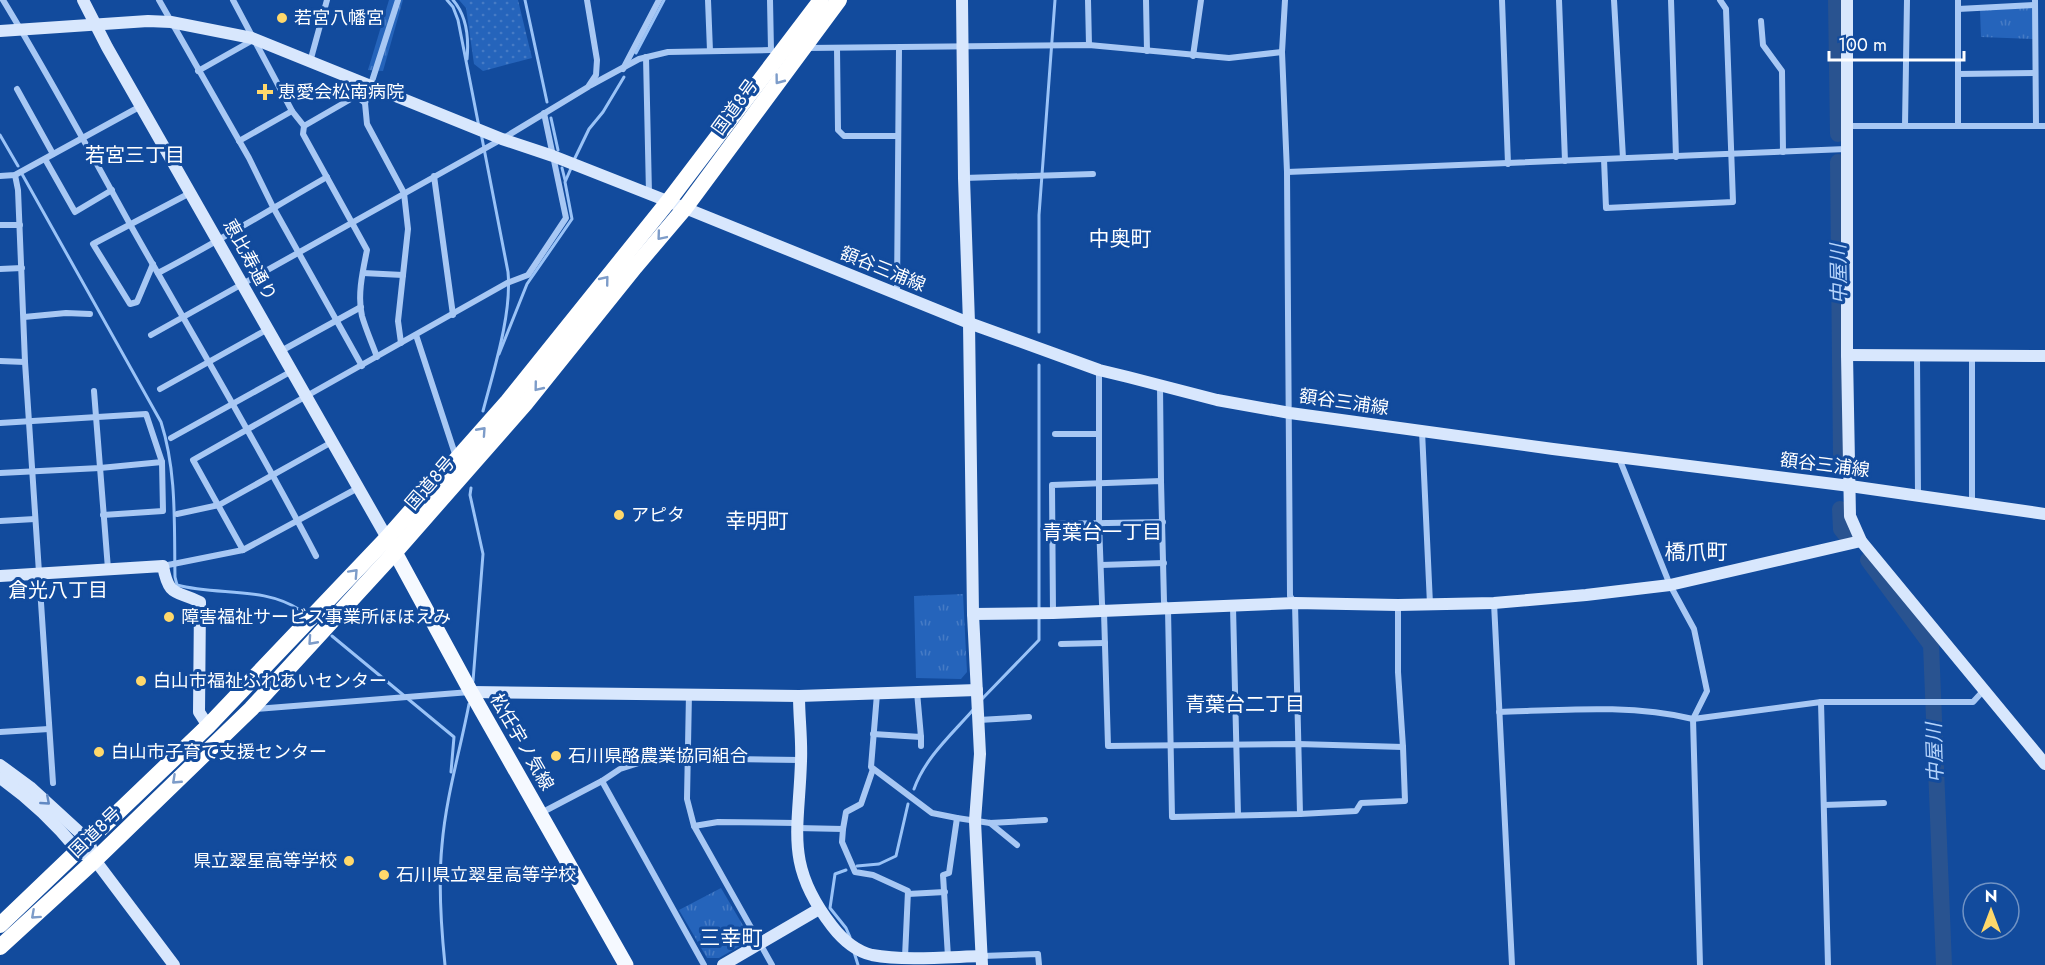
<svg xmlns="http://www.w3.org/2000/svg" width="2045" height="965" font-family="Jost,'Noto Sans JP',sans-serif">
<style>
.grass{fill:url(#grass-dots)}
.park{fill:url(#park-tufts)}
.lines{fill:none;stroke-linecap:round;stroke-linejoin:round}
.stream{stroke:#9ac3f7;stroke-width:3}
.river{stroke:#295390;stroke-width:16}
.street{stroke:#a8c8f4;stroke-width:6}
.secondary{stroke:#d8e7fd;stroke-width:12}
.primary{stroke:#f5f9ff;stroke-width:15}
.highway{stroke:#fff;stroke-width:16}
.oneway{stroke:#7d9cc9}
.oneway2{stroke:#6189c3}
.poi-dot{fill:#ffd86b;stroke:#124b9d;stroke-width:2}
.labels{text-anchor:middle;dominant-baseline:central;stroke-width:6;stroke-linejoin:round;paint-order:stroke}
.poi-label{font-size:18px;fill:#fff;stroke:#124b9d;text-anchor:start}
.street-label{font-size:18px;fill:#fff;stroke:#124b9d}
.neighbourhood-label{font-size:20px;fill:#fff;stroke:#124b9d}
.water-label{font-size:20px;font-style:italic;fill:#b4d3fb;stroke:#124b9d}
.quarter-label{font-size:21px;fill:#fff;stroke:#124b9d}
</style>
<defs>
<pattern id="grass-dots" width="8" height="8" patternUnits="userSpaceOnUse" patternTransform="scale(1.5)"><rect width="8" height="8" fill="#2564bb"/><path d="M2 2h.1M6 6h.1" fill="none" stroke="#467bc5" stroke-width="1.8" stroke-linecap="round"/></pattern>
<pattern id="park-tufts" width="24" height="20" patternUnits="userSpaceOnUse" patternTransform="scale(1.5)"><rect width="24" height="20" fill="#2564bb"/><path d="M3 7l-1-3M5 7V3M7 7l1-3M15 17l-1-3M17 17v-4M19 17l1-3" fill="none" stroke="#467bc5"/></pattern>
</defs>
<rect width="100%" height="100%" fill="#124b9d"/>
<polygon class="grass" points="459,0 518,0 532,58 483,71 474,64 466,8"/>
<g class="park">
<polygon points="389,0 403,0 383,71 368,70"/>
<polygon points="2033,7 2033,39 1981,37 1980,10"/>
<polygon points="963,594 967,672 961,679 916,678 914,596"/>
<polygon points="721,888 748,934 745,943 719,958 707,958 679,910"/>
</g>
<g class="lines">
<g class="stream">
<polyline points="447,0 453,7 458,20 479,127"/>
<path d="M453 0C467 16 469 38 467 59"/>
<polyline points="525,0 547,102"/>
<polyline points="636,53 664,0"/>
<polyline points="551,118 558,150"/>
<path d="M481 133 508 272C512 314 494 369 483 411"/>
<polyline points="0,135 18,166"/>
<polyline points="574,160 589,129 603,112 624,77"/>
<polyline points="562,168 565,180"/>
<path d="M22 174 161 422C177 472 174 525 175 577L177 585C218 596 264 586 300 610"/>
<polyline points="1039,332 1039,215 1055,0"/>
<polyline points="499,354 527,284 572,219 565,182 572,166"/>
<polyline points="1039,365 1039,610"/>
<polyline points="471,488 470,495 483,554 473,681"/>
<polyline points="332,636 454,737 451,772"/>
<polyline points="981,700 1039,640 1039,616"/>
<path d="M914 789C925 758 951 735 973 710"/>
<polyline points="857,866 879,864 896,856 908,804"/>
<polyline points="846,870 835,874 830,908 846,928 850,937"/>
<polyline points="854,952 858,965"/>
<path d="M445 965C441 926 438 884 442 845 446 797 460 751 469 704"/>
</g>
<g class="river">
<polyline points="1836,0 1838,134"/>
<polyline points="1838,162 1841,458"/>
<polyline points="1840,509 1841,529 1845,534"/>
<polyline points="1868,560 1931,645 1944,965"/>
</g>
<g class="street">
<path d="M3 0C48 74 89 150 131 226 193 336 258 444 316 556"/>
<polyline points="159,0 249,158 273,207 362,366"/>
<path d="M233 0 292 111 304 126 303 134 367 250C363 270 357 295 362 316 366 330 372 343 377 357"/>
<polyline points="398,0 365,103 367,124 404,193 408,229 398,321 401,343"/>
<polyline points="708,0 710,51"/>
<polyline points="770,0 771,50 774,52"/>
<polyline points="1088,0 1089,45"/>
<polyline points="1146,0 1147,51"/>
<polyline points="1502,0 1508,164"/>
<polyline points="1559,0 1565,161"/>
<polyline points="1614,0 1623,158"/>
<polyline points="1671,0 1676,157"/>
<polyline points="2035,0 2036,126"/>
<polyline points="1958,9 2035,5"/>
<polyline points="1761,21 1763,45 1782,71 1783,152"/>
<polyline points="807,48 1089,45 1229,58 1282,52"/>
<polyline points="837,48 838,130 844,136 897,136"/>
<polyline points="1193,56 1201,0"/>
<polyline points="646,57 649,194"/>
<polyline points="310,62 327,0"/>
<polyline points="623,69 659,0"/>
<polyline points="198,71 253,40"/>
<polyline points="1958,74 2035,73"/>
<polyline points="591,85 639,59 668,52 771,50"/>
<polyline points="17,89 53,154"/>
<polyline points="304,126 356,96 365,103"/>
<polyline points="1847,126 2045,126"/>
<polyline points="1905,126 1907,0"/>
<polyline points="1958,126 1958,0"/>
<polyline points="239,141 292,111"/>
<polyline points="45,159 75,212 112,190"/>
<polyline points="1604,159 1606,208 1733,202 1726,9 1720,0"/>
<polyline points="1287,172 1846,149"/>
<polyline points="15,175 18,190 25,362 53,783"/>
<polyline points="0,176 15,175 141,106"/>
<polyline points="434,176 453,315"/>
<polyline points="964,178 1093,174"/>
<polyline points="0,225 20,225"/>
<polyline points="153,264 137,302 130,304 93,244 190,193"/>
<polyline points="0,269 22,268"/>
<path d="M158 273C216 243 271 209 327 177"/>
<polyline points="363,273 403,275"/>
<polyline points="897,293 899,48"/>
<polyline points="24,317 66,313 90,314"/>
<polyline points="151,335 502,139 588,87 596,75 597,60 587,0"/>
<polyline points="416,335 456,457"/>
<polyline points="281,351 361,307"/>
<polyline points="1917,356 1918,495"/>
<polyline points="1972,356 1972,504"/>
<polyline points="0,361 25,362"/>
<polyline points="1099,371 1099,523 1102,604 1104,612 1108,746 1298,744 1403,747 1398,672 1398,605"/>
<polyline points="1160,386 1161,481"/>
<polyline points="160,389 268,329"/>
<polyline points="94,391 108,569"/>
<polyline points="0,423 146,414 162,462 100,468 0,473"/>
<polyline points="1422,431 1430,604"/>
<polyline points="1055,434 1099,434"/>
<polyline points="171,438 292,371"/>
<polyline points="1619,458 1670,585 1694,629 1707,691 1693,719 1700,965"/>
<polyline points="177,514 219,505 332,442"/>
<polyline points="103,515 163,511 162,462"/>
<polyline points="0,521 35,519"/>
<polyline points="1052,524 1163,522"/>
<polyline points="243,550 193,460 507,283 528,275 566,218 544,113"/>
<polyline points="1101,565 1164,563"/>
<polyline points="163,566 243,550 358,488"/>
<polyline points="1494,603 1512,965"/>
<polyline points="1233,607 1238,815"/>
<polyline points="1053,613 1052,485 1161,481 1164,602 1168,609 1172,817 1300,814 1295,603 1290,596 1287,172 1282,52 1285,0"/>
<polyline points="1061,644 1105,643"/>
<polyline points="689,693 687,799 694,826 772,965"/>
<polyline points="877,694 871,767 932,813 957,818"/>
<polyline points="1821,702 1828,965"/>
<polyline points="256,709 470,692"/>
<path d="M1499 712C1564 710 1630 704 1693 719L1821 702H1973L1984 690"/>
<polyline points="979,720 1029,717"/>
<polyline points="0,732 49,729"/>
<polyline points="873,734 921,737 917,692"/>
<polyline points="921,737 921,746"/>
<polyline points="1824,805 1884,803"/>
<polyline points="541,813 602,781"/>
<polyline points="1300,814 1356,811 1361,803 1405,801 1403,747"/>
<polyline points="990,823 1017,845"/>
<polyline points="694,826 718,822 796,823"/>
<polyline points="797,828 843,829 846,812 861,804 873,769"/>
<polyline points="843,829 842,842 855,872 873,875 908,891 905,957"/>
<polyline points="908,894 945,892"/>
<polyline points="982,956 1038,954 1039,965"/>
<polyline points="948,957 943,875 949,873 957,818 990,823 1045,820"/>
<polyline points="704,965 602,781 620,769 645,761 667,758 800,760"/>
</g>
<g class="secondary">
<polyline points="83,0 107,47 387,538"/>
<polyline points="962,0 964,178 969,323 973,614 980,754 975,821 982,965"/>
<polyline points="1847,0 1847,355 1850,516 1861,541 2045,764"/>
<polyline points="0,31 148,21 171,22 252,38 502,139 553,156 685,208 969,323 1099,370 1128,377 1217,400 1290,413 1553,449 1850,486 2045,514"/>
<polyline points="1847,355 2045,356"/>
<path d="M0 576 163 566C169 598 176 590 200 602L199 712 208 726"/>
<polyline points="973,614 1053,613 1295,603 1398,605 1494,603 1586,595 1670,585 1861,541"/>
<polyline points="471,692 799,696 977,690"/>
<path d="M799 696C799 718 802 739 801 761 799 831 784 864 832 926 842 939 855 951 872 955 904 961 948 957 982 956"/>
<polyline points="0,765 30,787 89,841 95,860 174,965"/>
<path d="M0 778C30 799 55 823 78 851L83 854"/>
<polyline points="723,965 819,909"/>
</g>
<polyline class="primary" points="390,543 471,692 626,965"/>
<g class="highway">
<polyline points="0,925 208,726 387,538 508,401 667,203 821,0"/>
<polyline points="0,947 95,860 251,709 395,552 525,404 635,267 685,208 839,0"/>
</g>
</g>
<defs><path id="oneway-chevron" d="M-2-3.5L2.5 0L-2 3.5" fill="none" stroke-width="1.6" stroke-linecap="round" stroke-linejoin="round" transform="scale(1.5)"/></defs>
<g class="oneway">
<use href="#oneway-chevron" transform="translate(779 80) rotate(127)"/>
<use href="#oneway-chevron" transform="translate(661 236) rotate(130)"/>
<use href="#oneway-chevron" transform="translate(605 280) rotate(-51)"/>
<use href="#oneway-chevron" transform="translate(538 387) rotate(129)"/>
<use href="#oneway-chevron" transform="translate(482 431) rotate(-48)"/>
<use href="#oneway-chevron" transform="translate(354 573) rotate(-47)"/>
<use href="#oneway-chevron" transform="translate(312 641) rotate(132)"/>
<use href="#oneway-chevron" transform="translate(176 780) rotate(137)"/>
<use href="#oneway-chevron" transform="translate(35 915) rotate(138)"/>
</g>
<use class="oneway2" href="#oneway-chevron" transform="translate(46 801) rotate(41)"/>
<g class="poi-dot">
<circle cx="282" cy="18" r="6"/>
<path d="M262 83h6v6h6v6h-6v6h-6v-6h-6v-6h6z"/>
<circle cx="619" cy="515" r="6"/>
<circle cx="169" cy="617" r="6"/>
<circle cx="141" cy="681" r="6"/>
<circle cx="99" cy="752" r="6"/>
<circle cx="556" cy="756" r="6"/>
<circle cx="349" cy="861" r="6"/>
<circle cx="384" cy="875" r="6"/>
</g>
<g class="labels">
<g class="poi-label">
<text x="294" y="18">若宮八幡宮</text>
<text x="278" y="92">恵愛会松南病院</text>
<text x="631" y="515">アピタ</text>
<text x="181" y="617">障害福祉サービス事業所ほほえみ</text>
<text x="153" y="681">白山市福祉ふれあいセンター</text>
<text x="111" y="752">白山市子育て支援センター</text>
<text x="568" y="756">石川県酪農業協同組合</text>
<text x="337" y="861" text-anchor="end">県立翠星高等学校</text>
<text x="396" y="875">石川県立翠星高等学校</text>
</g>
<g class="street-label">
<text transform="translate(735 107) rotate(-54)">国道8号</text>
<text transform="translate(250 260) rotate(61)">恵比寿通り</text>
<text transform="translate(883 269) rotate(22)">額谷三浦線</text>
<text transform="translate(1344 402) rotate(8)">額谷三浦線</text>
<text transform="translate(1825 465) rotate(7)">額谷三浦線</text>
<text transform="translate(430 483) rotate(-49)">国道8号</text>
<text transform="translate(522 742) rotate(60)">松任宇ノ気線</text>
<text transform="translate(95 832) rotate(-44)">国道8号</text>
</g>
<g class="neighbourhood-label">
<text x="135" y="155">若宮三丁目</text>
<text x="1102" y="532">青葉台一丁目</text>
<text x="58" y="590">倉光八丁目</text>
<text x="1245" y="704">青葉台二丁目</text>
</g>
<g class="water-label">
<text transform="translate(1839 274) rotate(-91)">中屋川</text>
<text transform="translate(1935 753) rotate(-92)">中屋川</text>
</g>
<g class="quarter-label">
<text x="1120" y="239">中奥町</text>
<text x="757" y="521">幸明町</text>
<text x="1696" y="552">橋爪町</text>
<text x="731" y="938">三幸町</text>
</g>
</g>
<g transform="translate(1991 911)"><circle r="28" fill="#124b9d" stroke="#7193c4" stroke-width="1.5"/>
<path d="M0-4.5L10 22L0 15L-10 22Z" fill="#ffd86b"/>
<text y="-9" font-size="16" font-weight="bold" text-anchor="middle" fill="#ffffff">N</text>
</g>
<path d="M1829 51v9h135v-9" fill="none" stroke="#ffffff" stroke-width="3"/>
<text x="1838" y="51" font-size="18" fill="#ffffff" stroke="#124b9d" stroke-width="4.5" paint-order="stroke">100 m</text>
</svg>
